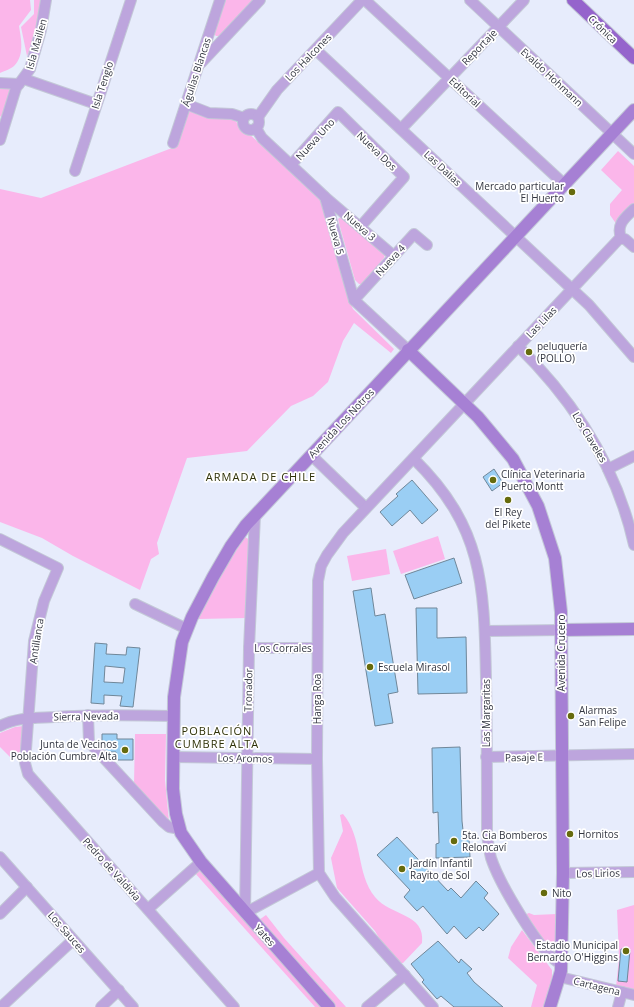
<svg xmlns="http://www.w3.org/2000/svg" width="634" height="1007" font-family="'Open Sans',sans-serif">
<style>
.green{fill:#fbb6ea}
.building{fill:#9acef4;stroke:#708799;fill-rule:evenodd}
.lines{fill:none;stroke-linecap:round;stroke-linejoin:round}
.street-casing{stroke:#c3c8d7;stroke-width:12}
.secondary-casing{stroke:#c3c8d7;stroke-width:14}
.primary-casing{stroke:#c3c8d7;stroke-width:14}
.street{stroke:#bda5dd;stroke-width:10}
.secondary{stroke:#a680d4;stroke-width:12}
.primary{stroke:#9564cc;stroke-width:12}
.poi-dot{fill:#666b0d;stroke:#fff;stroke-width:1.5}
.labels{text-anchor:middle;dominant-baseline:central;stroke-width:3.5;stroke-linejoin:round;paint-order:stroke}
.street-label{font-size:10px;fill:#333641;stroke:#fff}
.poi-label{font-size:10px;fill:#333641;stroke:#fff;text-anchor:start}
.neighbourhood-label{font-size:11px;letter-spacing:1px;fill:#2e3107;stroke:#fff}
</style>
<rect width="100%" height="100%" fill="#e7ecfc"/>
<g class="green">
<path d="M0 0H30L31 10 19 26C21 39 25 55 14 66 11 69 4 71 0 73Z"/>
<path d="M34 0H41C37 19 36 38 27 56L21 27 34 14Z"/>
<polygon points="224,0 254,0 219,36 216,36 213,33"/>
<polygon points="0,87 11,88 2,115 0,117"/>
<polygon points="186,111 234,120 318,197 322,202 349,300 353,309 394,349 391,353 354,323 343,341 328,382 313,396 291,406 247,451 187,458 157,543 159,554 151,559 140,590 73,556 42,538 0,522 0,189 41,198 172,148"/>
<polygon points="618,151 634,166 634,207 617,225 610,215 610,204 622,190 601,170"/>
<polygon points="342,216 385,255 384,258 362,284 359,284 355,280 340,227 338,219"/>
<polygon points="438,536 445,559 401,574 393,551"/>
<polygon points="245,537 250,540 247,618 198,619 228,563"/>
<polygon points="386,549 390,574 352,581 347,556"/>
<polygon points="24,726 22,750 12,759 0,747 0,733 15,727"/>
<polygon points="135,734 166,734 165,780 169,822 134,784"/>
<path d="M343 814C363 837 356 874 375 897 390 916 426 913 422 943L403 963H401L382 943 375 931 337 888 331 858 343 831 340 815Z"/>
<polygon points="197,870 201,871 324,1007 315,1007 194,872"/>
<polygon points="634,905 634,992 616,987 619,958 617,910"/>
<polygon points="529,913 534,915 557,914 556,959 524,915"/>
<polygon points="266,915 284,938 346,1007 335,1007 259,920"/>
<polygon points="522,930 552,970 552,977 545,1007 531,1007 537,985 508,958 511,947"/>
</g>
<g class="building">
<polygon points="494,469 503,483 492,491 483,477"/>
<polygon points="412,480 438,510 422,524 410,510 392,526 380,512 398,496 396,494"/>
<polygon points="454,558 462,583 414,599 405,575"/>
<polygon points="371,588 375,616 385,614 398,692 388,694 393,723 375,726 353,591"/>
<polygon points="416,608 437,608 437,638 466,637 467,693 418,694"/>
<path d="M95 643 107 644 106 654 126 655 127 647 140 648 133 707 120 706 122 696 104 695V704L91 703ZM105 666 125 668 123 683 104 682Z"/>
<polygon points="102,734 117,734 117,739 133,739 133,760 116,760 116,752 107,752 102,746"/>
<polygon points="460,747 462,821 464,839 469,839 470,857 436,858 436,844 439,843 438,812 433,813 432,748"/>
<polygon points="397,837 448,891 451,888 461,898 476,881 488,893 484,898 499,914 483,931 479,927 466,939 454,926 447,934 423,906 417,911 404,897 410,890 377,855"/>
<polygon points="438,941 459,963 461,959 472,969 467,973 474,982 503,1007 454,1007 441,996 437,999 422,982 424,980 411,964"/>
<polygon points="621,949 630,950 627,982 618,981"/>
</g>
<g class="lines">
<defs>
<g id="street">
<polyline points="365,0 564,184"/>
<polyline points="470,0 634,154"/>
<polyline points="316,50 589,305 634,357"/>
<polyline points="201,63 260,0"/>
<polyline points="24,79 96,104"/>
<polyline points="0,83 19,84"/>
<polyline points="186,104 209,113 232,114 244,118"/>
<circle cx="251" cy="122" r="8"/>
<polyline points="258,117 277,90 362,0"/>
<polyline points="256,128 262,138 325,197 394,256"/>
<polyline points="401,129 524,0"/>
<polyline points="0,140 16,88 30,69 41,30 46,0"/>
<polyline points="173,143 220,0"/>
<polyline points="291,165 338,112 404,177 361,226"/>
<polyline points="75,171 131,0"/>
<polyline points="325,197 354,300 408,350"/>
<path d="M621 238C616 224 625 218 634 209"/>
<polyline points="354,300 414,234 427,245"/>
<path d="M518 346C574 401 617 468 634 545"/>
<polyline points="311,455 366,508"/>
<path d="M414 459C484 528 484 586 486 679 487 730 487 782 487 833 488 842 489 850 491 858 499 882 540 954 561 964"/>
<polyline points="608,469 634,456"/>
<polyline points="255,515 249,648 245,913 319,873"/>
<polyline points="0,539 58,568 44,601 34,641 25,763 28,774 234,1007"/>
<polyline points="135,604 187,629"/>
<polyline points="485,631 561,630"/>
<polyline points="249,648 317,648"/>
<polyline points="88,715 89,742 163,822 169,827 180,829"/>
<path d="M0 726C17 717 35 718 54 717 94 714 134 715 174 716"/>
<polyline points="174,757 317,759"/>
<polyline points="486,757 634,754"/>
<polyline points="0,857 133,1007"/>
<polyline points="563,873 634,872"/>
<polyline points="148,909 201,862"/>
<polyline points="0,914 27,887"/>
<polyline points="560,977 634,995"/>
<polyline points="1,1007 73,940"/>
<polyline points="101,1007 119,990"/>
<polyline points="367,1007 405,975"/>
<polyline points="433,1007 335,897 319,873 317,759 318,581 321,566 327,555 343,533 619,239 625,239 634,247"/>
<polyline points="618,1007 622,992"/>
</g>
<g id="secondary">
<polyline points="408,350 478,417 513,459 538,506 555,558 561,612 563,873 561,971 550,1007"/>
<polyline points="561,630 634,629"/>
<polyline points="329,1007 201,862 181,833 176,814 173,789 174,697 182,642 192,617 213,577 231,546 246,525 634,110"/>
</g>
<polyline id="primary" points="573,0 634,58"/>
</defs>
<use href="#street" class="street-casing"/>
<use href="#secondary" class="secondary-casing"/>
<use href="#primary" class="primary-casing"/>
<use href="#street" class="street"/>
<use href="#secondary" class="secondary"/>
<use href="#primary" class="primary"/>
</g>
<g class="poi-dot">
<circle cx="572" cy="192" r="4"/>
<circle cx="529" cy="352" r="4"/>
<circle cx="493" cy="480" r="4"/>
<circle cx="508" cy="500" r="4"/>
<circle cx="370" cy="667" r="4"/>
<circle cx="571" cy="716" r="4"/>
<circle cx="125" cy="750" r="4"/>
<circle cx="570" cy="834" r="4"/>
<circle cx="454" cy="841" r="4"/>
<circle cx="402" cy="869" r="4"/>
<circle cx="544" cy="893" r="4"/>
<circle cx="626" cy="951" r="4"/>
</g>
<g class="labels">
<g class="street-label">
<text transform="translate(603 29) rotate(44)">Crónica</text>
<text transform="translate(36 44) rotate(-74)">Isla Maillen</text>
<text transform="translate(479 47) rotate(-46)">Reportaje</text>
<text transform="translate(308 57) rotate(-46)">Los Halcones</text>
<text transform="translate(196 72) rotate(-72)">Águilas Blancas</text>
<text transform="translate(552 77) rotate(43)">Evaldo Hohmann</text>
<text transform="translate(102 85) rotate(-72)">Isla Tenglo</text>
<text transform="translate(465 92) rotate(43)">Editorial</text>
<text transform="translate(315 139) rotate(-48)">Nueva Uno</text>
<text transform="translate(377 151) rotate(44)">Nueva Dos</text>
<text transform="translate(443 168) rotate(43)">Las Dalias</text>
<text transform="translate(360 226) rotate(41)">Nueva 3</text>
<text transform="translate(336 236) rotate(74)">Nueva 5</text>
<text transform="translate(390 260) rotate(-48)">Nueva 4</text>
<text transform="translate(541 322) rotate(-46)">Las Lilas</text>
<text transform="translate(341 423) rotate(-47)">Avenida Los Notros</text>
<text transform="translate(590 437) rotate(59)">Los Claveles</text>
<text transform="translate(36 641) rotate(-81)">Antillanca</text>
<text x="283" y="648">Los Corrales</text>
<text transform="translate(561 653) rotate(-90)">Avenida Crucero</text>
<text transform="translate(248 690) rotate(-89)">Tronador</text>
<text transform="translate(317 699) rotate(-90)">Hanga Roa</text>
<text transform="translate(486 713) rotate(-90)">Las Margaritas</text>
<text transform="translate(86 716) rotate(-1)">Sierra Nevada</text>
<text transform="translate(524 757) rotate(-1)">Pasaje E</text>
<text transform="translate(245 758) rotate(1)">Los Aromos</text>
<text transform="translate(112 869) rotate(48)">Pedro de Valdivia</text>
<text transform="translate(598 873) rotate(-1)">Los Lirios</text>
<text transform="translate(67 932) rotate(49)">Los Sauces</text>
<text transform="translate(265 935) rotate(48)">Yates</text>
<text transform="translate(597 986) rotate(14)">Cartagena</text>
</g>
<g class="poi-label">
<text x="564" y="186" text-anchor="end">Mercado particular<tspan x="564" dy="12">El Huerto</tspan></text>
<text x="537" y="346">peluquería<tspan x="537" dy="12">(POLLO)</tspan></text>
<text x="501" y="474">Clínica Veterinaria<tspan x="501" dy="12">Puerto Montt</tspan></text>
<text x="508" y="512" text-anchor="middle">El Rey<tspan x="508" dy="12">del Pikete</tspan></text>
<text x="378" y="667">Escuela Mirasol</text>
<text x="579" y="710">Alarmas<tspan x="579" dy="12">San Felipe</tspan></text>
<text x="117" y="744" text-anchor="end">Junta de Vecinos<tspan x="117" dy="12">Población Cumbre Alta</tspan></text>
<text x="578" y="834">Hornitos</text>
<text x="462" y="835">5ta. Cia Bomberos<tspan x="462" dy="12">Reloncaví</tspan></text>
<text x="410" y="863">Jardín Infantil<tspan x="410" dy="12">Rayito de Sol</tspan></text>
<text x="552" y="893">Nito</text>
<text x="618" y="945" text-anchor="end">Estadio Municipal<tspan x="618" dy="12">Bernardo O'Higgins</tspan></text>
</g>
<g class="neighbourhood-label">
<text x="261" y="476">ARMADA DE CHILE</text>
<text x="217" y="730">POBLACIÓN<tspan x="217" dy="13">CUMBRE ALTA</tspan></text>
</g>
</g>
</svg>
